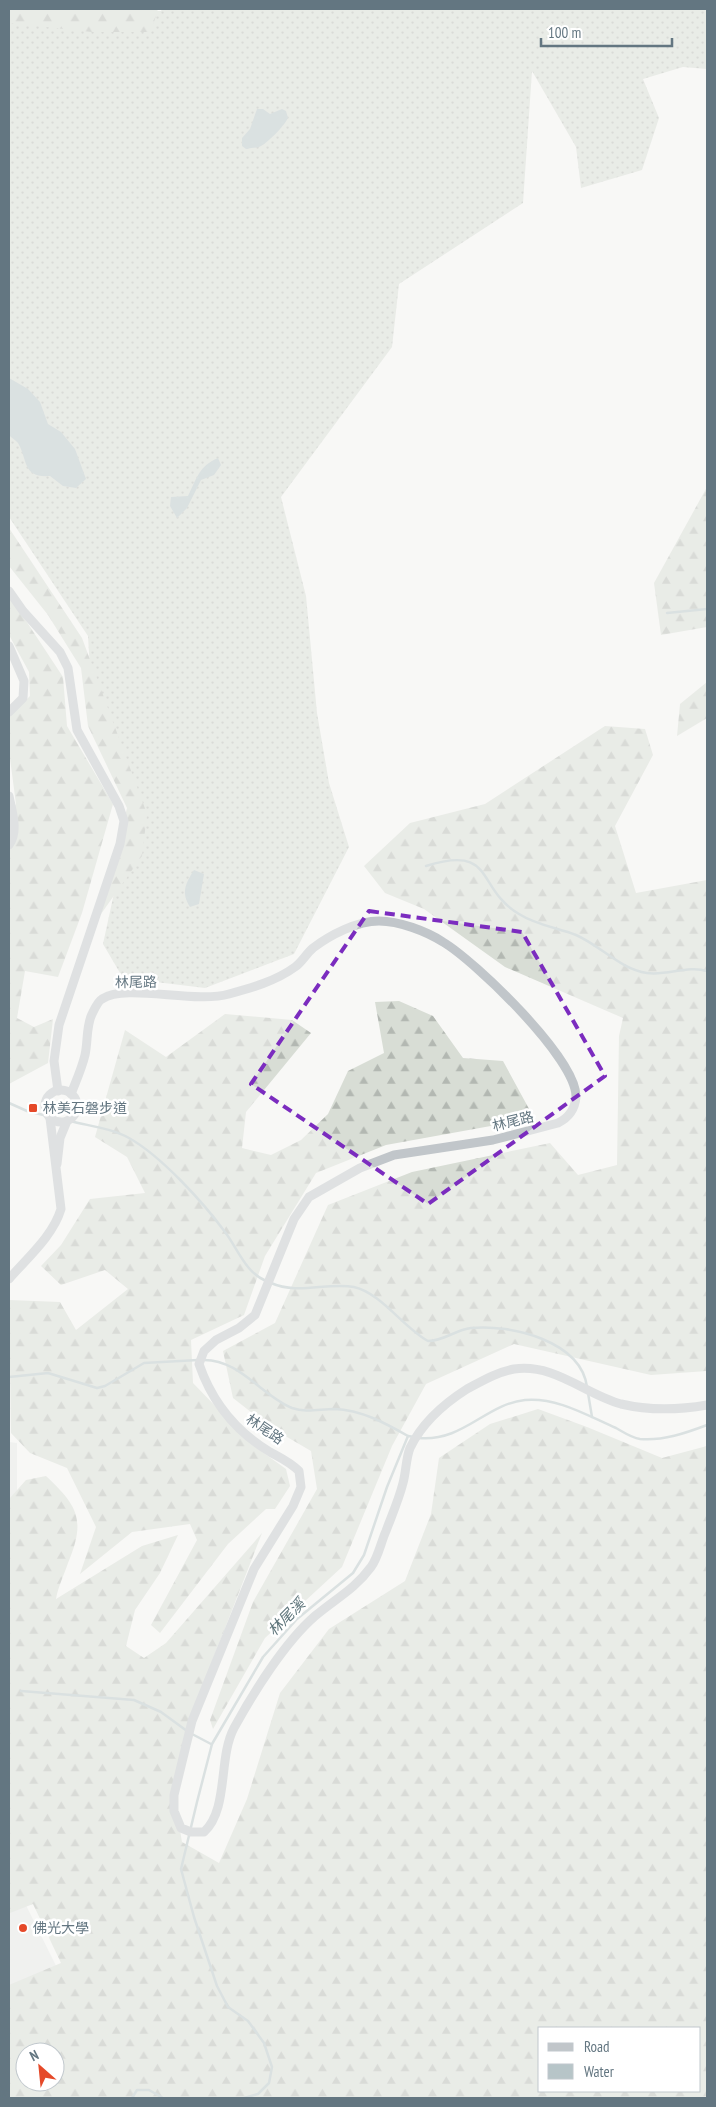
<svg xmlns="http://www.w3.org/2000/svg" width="716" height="2107" font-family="'PT Sans Narrow','Noto Sans TC',sans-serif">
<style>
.built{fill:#e6e8e7}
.grass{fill:url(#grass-dots)}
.forest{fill:url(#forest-firs);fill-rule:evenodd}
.water{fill:#b7c5c8}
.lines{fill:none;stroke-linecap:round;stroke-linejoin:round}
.stream{stroke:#b7c5c8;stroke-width:2.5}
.minor{stroke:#c1c6ca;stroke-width:9}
.marked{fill:none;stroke:#7b2cbf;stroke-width:4;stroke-dasharray:10 6;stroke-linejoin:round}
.poi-dot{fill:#e54929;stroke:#fff;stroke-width:2}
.labels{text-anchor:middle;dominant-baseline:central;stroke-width:5;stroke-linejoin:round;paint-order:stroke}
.street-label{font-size:14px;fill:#637681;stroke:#fff}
.poi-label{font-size:14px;fill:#637681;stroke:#fff;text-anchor:start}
.water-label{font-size:15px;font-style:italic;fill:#5e757b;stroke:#fff}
</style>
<defs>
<pattern id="grass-dots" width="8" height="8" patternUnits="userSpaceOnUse" patternTransform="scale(1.25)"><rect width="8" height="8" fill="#d8ddd5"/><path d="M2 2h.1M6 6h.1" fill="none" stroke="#b3b8b2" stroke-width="1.8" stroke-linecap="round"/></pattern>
<pattern id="forest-firs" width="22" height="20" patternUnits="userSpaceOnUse" patternTransform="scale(1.25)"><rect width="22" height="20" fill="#d8ddd5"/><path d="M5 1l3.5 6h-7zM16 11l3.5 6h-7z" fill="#b3b8b2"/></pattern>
</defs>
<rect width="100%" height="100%" fill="#f8f8f6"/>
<g class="built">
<polygon points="9,1442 17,1443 17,1525 9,1588"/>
<polygon points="9,1871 66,1986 9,2018"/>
</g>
<polygon class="grass" points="162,9 707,9 707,69 683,67 643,79 659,118 642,170 581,188 576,147 532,71 523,203 399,284 392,347 281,497 306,596 317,713 329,783 349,847 294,954 205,988 123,978 103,944 133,805 93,721 88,636 9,517 9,12 161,11"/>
<g class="forest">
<polygon points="9,9 158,9 151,32 92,32 9,23"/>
<polygon points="707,487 707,627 661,635 654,583"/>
<polygon points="9,528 82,638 147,814 142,856 101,914 127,808 88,726 81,668 48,615 9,566"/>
<polygon points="9,595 63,677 67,726 113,804 82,913 58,977 25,971 17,1018 34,1027 53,1019 48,1063 9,1084 9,816 16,804 9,751 9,717 30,696 29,672 9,635"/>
<polygon points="707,682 707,718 677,736 680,704"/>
<polygon points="605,726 645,729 653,755 615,826 636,893 707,880 707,1371 651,1375 514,1344 426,1384 392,1446 342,1567 265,1638 213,1729 210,1720 253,1602 317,1489 311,1451 270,1427 233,1398 223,1351 275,1323 328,1205 412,1172 550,1143 578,1175 617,1165 619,1036 623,1018 505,967 424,909 385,893 364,866 410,823 485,804"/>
<polygon points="399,1001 433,1016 463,1058 503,1061 534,1118 386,1145 316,1173 265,1256 244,1315 191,1340 193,1383 254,1446 286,1469 290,1486 275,1509 266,1509 228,1544 160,1633 151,1625 197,1540 190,1524 132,1532 80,1574 96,1527 67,1468 30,1453 11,1433 9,1300 60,1302 76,1330 128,1289 105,1270 61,1285 41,1266 61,1245 90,1199 145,1193 127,1157 95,1137 125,1030 166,1057 225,1014 292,1020 311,1033 246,1112 242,1148 271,1155 301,1140 328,1114 348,1071 384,1053 375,1002"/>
<path d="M538 1409 587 1427 662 1458 707 1446V2098H9V1985L61 1963 33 1904 10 1913 9 1908 10 1498 26 1480 46 1476C78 1506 86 1520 68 1563 64 1575 58 1587 56 1599L142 1546 178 1535 160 1573 135 1610 126 1646 144 1658 166 1643 262 1533 192 1713 176 1807 182 1842 219 1863 247 1799 280 1693 329 1629 405 1581 431 1514 439 1458 490 1424ZM540 2028H700V2091H540ZM25 2052H55V2082H25Z"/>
</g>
<g class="water">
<path d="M257 109H263L270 114 282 109 286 111 288 118C284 126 267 144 259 147 255 148 251 148 246 149L242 146V138L250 129Z"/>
<path d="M9 378 28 389 40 402 48 424 61 432 75 449 86 479 76 488 63 486 50 476C22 478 28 460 18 443 16 440 11 438 9 435Z"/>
<path d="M218 458 221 465 214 475 201 480 187 508 177 518 170 506 171 497 188 496C197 478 199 466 218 458Z"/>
<path d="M194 870 204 874 199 904 190 907C181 893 185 884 194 870Z"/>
</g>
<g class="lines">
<g class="stream">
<polyline points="667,613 707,609"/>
<path d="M426 866C496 844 475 888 519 914 536 925 558 928 576 935 601 946 620 969 647 973 667 976 688 965 707 971"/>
<polyline points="9,1103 27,1111 64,1120"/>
<path d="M70 1121C89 1126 111 1128 129 1138 161 1156 203 1202 225 1232 238 1249 245 1272 266 1281"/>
<path d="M271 1283C298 1295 327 1282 354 1287 381 1293 404 1328 428 1341 444 1341 455 1330 471 1328 511 1324 581 1341 587 1387"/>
<path d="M203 1360C239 1359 262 1396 292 1408 306 1413 320 1409 334 1409 362 1410 385 1423 408 1436"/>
<polyline points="9,1377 48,1373 97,1388 105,1386 144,1363 198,1360"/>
<polyline points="588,1393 592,1417"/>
<path d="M419 1438C463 1442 486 1404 525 1400 557 1397 588 1416 616 1428 623 1432 632 1438 640 1439 663 1441 686 1433 707 1425"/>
<polyline points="21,1691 134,1700 161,1712 187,1731"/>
<polyline points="192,1734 211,1744"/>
<polyline points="132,2098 137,2090 149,2090 163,2098"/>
<polyline points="244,2098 258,2094 269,2083 272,2067 264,2043 248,2021 228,2007 217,1986 194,1917 181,1869 197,1802 212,1744 263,1657 297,1619 353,1573 364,1555 387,1487 408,1436 414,1437"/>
</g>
<g class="minor">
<polyline points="9,591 23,611 60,652 68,668 77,730 119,806 124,821 120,844 59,1025 54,1061 58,1091"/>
<polyline points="9,646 24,681 23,698 9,712"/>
<path d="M9 796C12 812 19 831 9 845"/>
<circle cx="61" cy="1106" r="16"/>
<path d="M71 1094C76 1081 82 1068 85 1055 88 1042 86 1026 92 1014 94 1010 98 1001 102 999 125 983 195 1004 229 994 251 988 276 981 295 967 302 962 306 954 313 948 330 935 357 921 379 921 399 921 426 931 443 942 475 961 577 1059 576 1097 575 1109 568 1118 558 1123L493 1140 394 1155 360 1168 309 1197 294 1219 255 1315 239 1328 216 1340 204 1351 199 1364C212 1402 235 1431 270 1452 281 1458 290 1462 299 1471L301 1487 293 1506 254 1569 192 1721 174 1795V1811L181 1828 191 1832H204C229 1809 218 1758 234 1728 253 1693 285 1642 315 1616 335 1599 355 1589 371 1567 378 1558 381 1542 386 1531 392 1515 399 1499 403 1483 406 1472 406 1458 410 1448 422 1423 445 1403 467 1389 482 1381 497 1372 514 1369 554 1363 585 1394 621 1404 651 1411 678 1410 707 1405"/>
<polyline points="57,1164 60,1138 67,1121"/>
<path d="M9 1279C27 1258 53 1236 61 1209L50 1118"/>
</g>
</g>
<path d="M0 0H716V2107H0ZM369 911 522 932 605 1076 428 1204 251 1084Z" fill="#f8f8f6" fill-opacity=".55" fill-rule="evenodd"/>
<path class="marked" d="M369 911 522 932 605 1076 428 1204 251 1084Z"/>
<g class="poi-dot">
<rect x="28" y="1103" width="10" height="10" rx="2.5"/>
<circle cx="23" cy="1928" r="5"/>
</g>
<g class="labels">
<g class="street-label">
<text transform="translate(136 982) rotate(-1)">林尾路</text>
<text transform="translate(513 1121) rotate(-14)">林尾路</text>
<text transform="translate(265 1429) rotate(34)">林尾路</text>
</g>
<g class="poi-label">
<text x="43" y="1108">林美石磐步道</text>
<text x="33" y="1928">佛光大學</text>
</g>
<g class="water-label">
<text transform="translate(286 1617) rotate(-45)">林尾溪</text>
</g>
</g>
<rect width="716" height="2107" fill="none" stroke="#637681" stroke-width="20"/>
<rect x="538" y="2027" width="162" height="65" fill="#ffffff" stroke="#c1c8cd"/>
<rect x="548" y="2043" width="25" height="8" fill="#c1c6ca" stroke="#c1c8cd"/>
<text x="584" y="2052" font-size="15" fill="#637681">Road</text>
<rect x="548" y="2064" width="25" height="15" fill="#b7c5c8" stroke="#c1c8cd"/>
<text x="584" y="2077" font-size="15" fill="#637681">Water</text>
<g transform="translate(40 2067) rotate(333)"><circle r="24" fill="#ffffff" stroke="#c1c8cd"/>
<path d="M0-4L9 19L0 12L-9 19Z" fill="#e54929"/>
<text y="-8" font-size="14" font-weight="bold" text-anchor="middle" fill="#637681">N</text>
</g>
<path d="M541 38v8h131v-8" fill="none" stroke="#637681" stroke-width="2.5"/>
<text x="548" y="38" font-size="15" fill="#637681" stroke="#ffffff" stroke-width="4" paint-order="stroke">100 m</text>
</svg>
